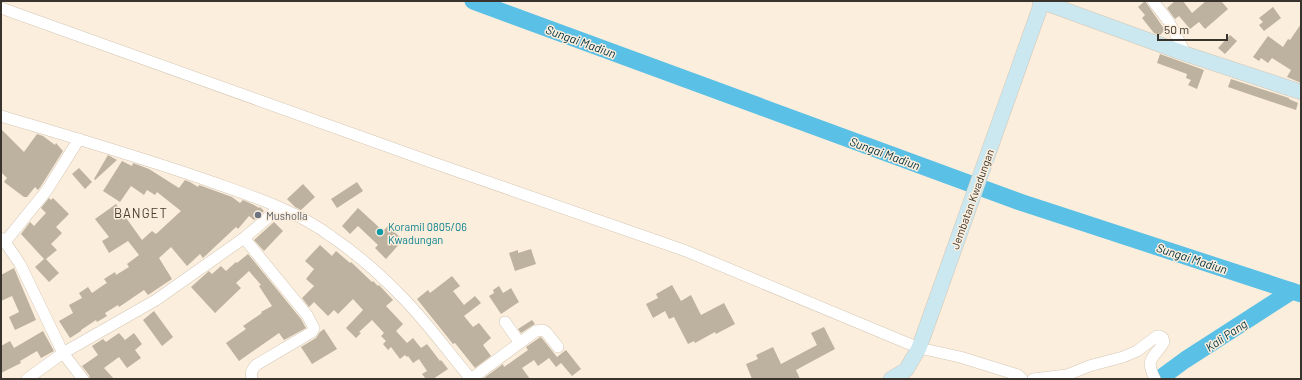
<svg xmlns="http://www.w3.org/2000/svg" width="1302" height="380" font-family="Barlow,sans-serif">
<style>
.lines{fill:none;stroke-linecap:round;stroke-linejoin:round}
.river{stroke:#5ac0e5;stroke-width:17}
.building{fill:#bdb19f}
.minor-casing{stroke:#d4c7b5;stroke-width:12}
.secondary-casing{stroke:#d4c7b5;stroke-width:16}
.minor{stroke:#fff;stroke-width:11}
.secondary{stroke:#cbe7f0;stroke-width:15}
.worship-dot{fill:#6b7280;stroke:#fceedc;stroke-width:1.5}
.culture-dot{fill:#0f9aa8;stroke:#fceedc;stroke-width:1.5}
.labels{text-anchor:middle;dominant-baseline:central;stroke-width:3;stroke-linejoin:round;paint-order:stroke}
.street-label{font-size:11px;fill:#38332c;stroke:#fceedc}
.worship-label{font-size:11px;fill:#5b616d;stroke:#fceedc;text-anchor:start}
.culture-label{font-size:11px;fill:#0d838f;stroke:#fceedc;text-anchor:start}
.water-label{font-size:12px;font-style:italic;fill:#013242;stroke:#fceedc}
.quarter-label{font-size:13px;letter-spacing:1px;fill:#483e2e;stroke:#fceedc}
</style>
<rect width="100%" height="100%" fill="#fceedc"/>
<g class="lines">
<g class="river">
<polyline points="473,1 1020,202 1301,294"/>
<polyline points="1159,379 1185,360 1292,291"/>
</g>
</g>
<g class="building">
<polygon points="1145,1 1165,30 1160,35 1154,33 1142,18 1145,15 1138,7"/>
<polygon points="1175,1 1183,1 1192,13 1206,1 1221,1 1228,9 1205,29 1199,22 1190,29 1179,16 1175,19 1167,8"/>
<polygon points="1273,7 1281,18 1264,31 1259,25 1263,22 1259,18"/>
<polygon points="1301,24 1301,83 1287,77 1291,70 1272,58 1268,63 1261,58 1259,61 1253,57 1268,36 1283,47 1288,39 1290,40"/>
<polygon points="1230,35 1237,41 1225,54 1218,48"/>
<polygon points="1160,54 1204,70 1197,89 1188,85 1191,80 1186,78 1187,74 1157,63"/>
<polygon points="1231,79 1289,98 1289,99 1298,103 1296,110 1228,87"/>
<polygon points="1,129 24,152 37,134 43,136 55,145 56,143 63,151 41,186 38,190 35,187 27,197 24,197 4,182 7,178 1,172"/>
<polygon points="108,155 117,160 95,180 94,179"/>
<polygon points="122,161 132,166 133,163 149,169 179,188 185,180 190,182 198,187 199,185 232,197 240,203 243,200 254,205 259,208 260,207 264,211 254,220 249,216 238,229 236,227 203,258 200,254 187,266 171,247 159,258 172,279 148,295 144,290 119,307 118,305 105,313 107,316 97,322 96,320 81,330 81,331 70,338 59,321 73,313 69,305 82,298 79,293 88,287 92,293 105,284 107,283 104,279 115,272 116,275 129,267 127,264 139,255 128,241 109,253 102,241 109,237 95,219 116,204 142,240 152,231 156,234 181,211 157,192 155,195 147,190 144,195 131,186 120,202 103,191"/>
<polygon points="79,168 92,182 85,189 72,174"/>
<polygon points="357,182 363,191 337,208 331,199"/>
<polygon points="303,184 315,197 301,210 295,207 287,199"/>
<polygon points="49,198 51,200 53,198 69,214 56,227 62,233 51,244 57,250 46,259 59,273 49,282 35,267 44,259 21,234 30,222 34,226 46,213 41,208"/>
<polygon points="358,208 383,231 388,226 403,240 386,259 375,248 378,245 358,226 350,234 342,226"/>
<polygon points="274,222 283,231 264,251 254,240"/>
<polygon points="320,245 332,256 336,251 350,263 351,262 372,282 373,281 378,286 379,285 393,300 386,306 403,324 396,331 407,343 413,338 421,348 427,344 440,361 441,360 448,369 433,379 426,379 422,374 427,371 419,359 413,363 408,356 407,357 405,355 400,359 391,347 388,350 383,344 386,341 381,336 384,333 372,320 359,332 361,333 356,338 346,328 363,310 353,299 338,314 334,310 328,316 314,302 309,307 302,298 314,286 306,279 314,269 305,261"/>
<polygon points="531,249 536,264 515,271 509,253 518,250 518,253"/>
<polygon points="248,254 301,319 306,328 284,340 279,333 239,361 226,343 246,329 243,326 262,313 261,312 272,306 259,286 261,285 249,271 248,272 236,283 241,288 215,313 191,287 209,271 212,274 221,266 226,271 236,262 237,263"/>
<polygon points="14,268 36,320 15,330 9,317 19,312 12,296 1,301 1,275"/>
<polygon points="452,276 460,286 453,291 464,305 475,296 481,303 464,316 473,327 479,323 491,338 483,345 491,356 475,368 455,343 453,344 417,299 428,290 430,293"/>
<polygon points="672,285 681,301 691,295 701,315 724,303 735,324 716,334 715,332 695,343 694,341 688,344 674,317 669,319 665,311 653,318 646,304 658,298 656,294"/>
<polygon points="499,286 503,293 511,288 519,302 501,314 489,296 494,293 493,290"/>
<polygon points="154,311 173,337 162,346 143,320"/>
<polygon points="532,320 535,324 521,333 518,329"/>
<polygon points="824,327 835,349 796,370 800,379 752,379 746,364 758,359 756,355 773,347 781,364 817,345 811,333"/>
<polygon points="324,329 337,349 312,364 301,347 316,338 320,332"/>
<polygon points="43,331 54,351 41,358 37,351 20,361 21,363 1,373 1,346 10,341 14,348"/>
<polygon points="119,333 125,340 134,333 142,344 135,350 141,358 127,368 119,357 104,368 114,379 90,379 89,375 82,366 98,355 92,346 103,339 106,342"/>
<polygon points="541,337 557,357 566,350 581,369 572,376 561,363 556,367 549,358 538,366 534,360 522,368 530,379 484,378 503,364 504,367 528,350 526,347 539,338"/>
</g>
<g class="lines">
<defs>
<g id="minor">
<polyline points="1153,1 1169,22 1186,54"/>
<polyline points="1,8 434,163 686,251 919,348 960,357 1018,375 1022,379"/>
<path d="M1 116C71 137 140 157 209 181 251 196 296 210 332 237 357 254 384 278 405 300 429 325 449 353 471 379"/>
<polyline points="1,238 5,242 20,264 63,353 83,379"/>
<path d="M244 238 307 315 314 328 312 332 256 365C252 369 250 373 252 379"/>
<polyline points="5,242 47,190 79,139"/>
<polyline points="505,322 520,343"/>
<polyline points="27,379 63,353 156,300 244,238 279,208"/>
<polyline points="471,379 536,331 543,330 546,332 558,347"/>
<path d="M1033 379 1067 375 1089 366 1123 357 1137 351 1157 336H1160L1163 338 1164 342C1154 359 1144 357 1155 379"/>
</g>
<g id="secondary">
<polyline points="1040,1 1186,54 1301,92"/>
<polyline points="891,379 906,370 919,348 1042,2"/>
</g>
</defs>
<use href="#minor" class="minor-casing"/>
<use href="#secondary" class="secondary-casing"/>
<use href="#minor" class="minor"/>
<use href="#secondary" class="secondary"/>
</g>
<circle class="worship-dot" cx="258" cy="215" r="4"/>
<circle class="culture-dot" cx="380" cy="232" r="4"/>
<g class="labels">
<g class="street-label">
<text transform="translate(972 199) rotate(-70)">Jembatan Kwadungan</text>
</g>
<g class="worship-label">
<text x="266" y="215">Musholla</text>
</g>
<g class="culture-label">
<text x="388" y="226">Koramil 0805/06<tspan x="388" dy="13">Kwadungan</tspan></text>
</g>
<g class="water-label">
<text transform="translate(581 41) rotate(20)">Sungai Madiun</text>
<text transform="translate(885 153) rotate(20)">Sungai Madiun</text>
<text transform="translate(1192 258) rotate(18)">Sungai Madiun</text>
<text transform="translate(1226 335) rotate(-34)">Kali Pang</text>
</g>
<g class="quarter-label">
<text x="141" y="213">BANGET</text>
</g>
</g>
<rect width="1302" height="380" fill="none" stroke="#38332c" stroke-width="4"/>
<path d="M1158 34v6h69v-6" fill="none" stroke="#38332c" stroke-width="2"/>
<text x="1164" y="34" font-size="12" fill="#38332c" stroke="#fceedc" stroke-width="3" paint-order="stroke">50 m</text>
</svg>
